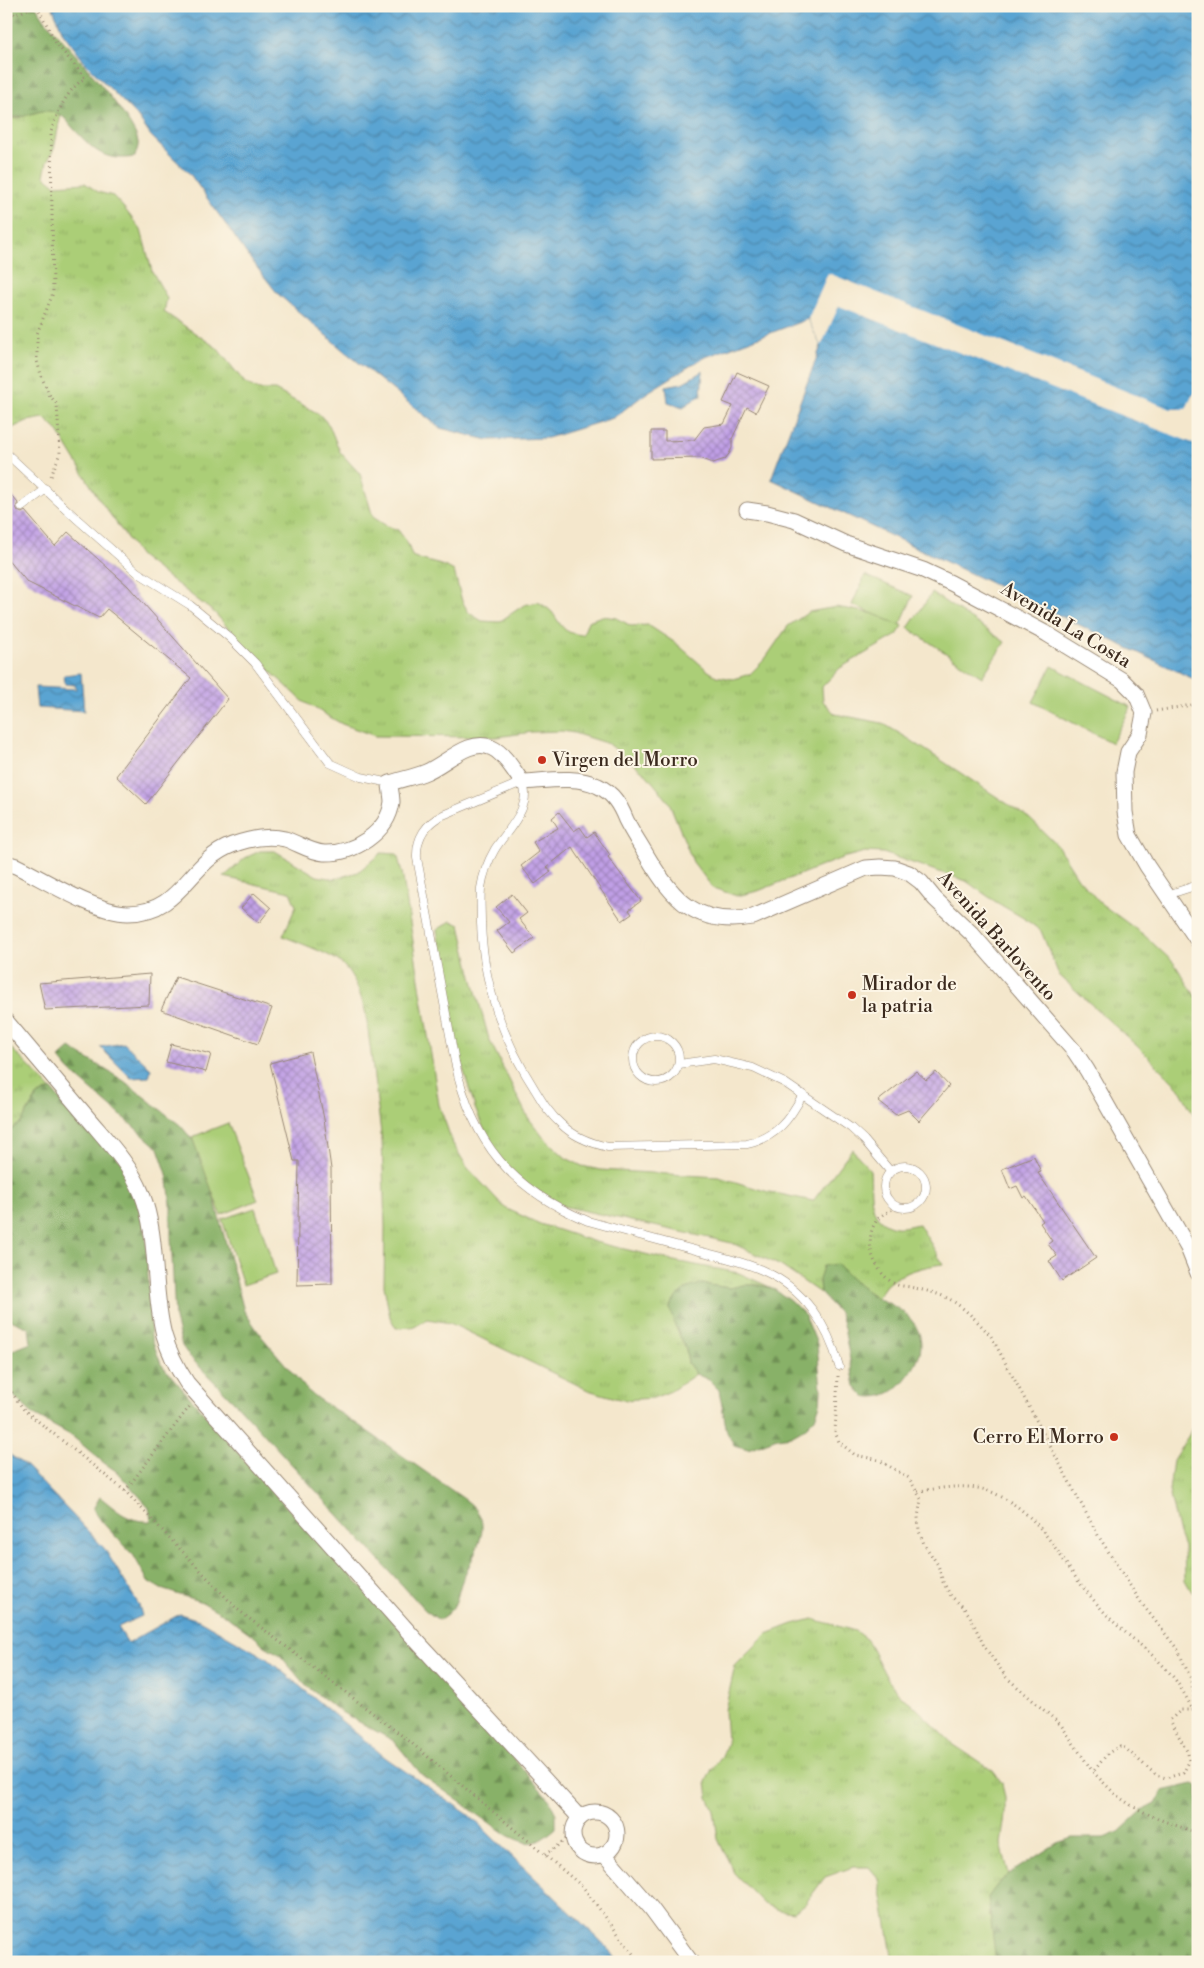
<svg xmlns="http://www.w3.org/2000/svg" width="1204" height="1968" font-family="'Libre Bodoni',serif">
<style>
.grass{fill:url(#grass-tufts);stroke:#737c4a}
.forest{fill:url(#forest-firs);stroke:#626e43}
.garden{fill:#abce77;stroke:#737c4a}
.water{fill:url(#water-waves);stroke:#4a6778}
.pier{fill:#f4e7cc}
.building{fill:url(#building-cross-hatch)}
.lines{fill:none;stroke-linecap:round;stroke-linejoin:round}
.lane-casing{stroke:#988875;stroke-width:9}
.street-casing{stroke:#988875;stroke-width:17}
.path{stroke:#988875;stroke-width:3;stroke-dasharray:1 4;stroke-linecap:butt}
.lane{stroke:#fff;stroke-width:8}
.street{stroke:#fff;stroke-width:15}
.poi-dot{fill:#c8321e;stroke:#fcf5e5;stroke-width:2}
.labels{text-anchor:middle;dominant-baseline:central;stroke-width:4;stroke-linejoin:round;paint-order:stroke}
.street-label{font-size:19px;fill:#3b2a1e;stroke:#fcf5e5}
.poi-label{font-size:19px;fill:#3b2a1e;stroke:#fcf5e5;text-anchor:start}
</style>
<defs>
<pattern id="grass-tufts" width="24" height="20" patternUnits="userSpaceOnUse" patternTransform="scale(1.25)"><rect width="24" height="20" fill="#abce77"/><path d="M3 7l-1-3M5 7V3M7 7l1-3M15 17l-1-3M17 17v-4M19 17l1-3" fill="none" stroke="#94b166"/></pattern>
<pattern id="forest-firs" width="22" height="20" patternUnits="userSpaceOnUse" patternTransform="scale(1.25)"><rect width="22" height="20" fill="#88b168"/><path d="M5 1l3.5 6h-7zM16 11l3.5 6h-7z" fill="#709055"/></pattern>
<pattern id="water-waves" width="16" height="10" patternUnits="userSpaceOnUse" patternTransform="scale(1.25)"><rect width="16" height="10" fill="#5aa4d2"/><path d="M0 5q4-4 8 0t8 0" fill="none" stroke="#4c86aa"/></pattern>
<pattern id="building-cross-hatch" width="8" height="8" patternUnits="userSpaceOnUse" patternTransform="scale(1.25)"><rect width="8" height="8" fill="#c09fe6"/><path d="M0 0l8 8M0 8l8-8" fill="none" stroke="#9d82ba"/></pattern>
</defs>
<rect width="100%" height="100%" fill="#fcf5e5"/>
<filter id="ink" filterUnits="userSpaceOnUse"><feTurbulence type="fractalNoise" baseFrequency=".02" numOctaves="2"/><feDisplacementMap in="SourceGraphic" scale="10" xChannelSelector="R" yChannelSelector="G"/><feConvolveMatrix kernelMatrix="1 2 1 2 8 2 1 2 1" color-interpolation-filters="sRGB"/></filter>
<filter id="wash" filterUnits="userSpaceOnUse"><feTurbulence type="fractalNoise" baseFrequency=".0096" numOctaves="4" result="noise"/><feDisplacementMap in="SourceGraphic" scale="20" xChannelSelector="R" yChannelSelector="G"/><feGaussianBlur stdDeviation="1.12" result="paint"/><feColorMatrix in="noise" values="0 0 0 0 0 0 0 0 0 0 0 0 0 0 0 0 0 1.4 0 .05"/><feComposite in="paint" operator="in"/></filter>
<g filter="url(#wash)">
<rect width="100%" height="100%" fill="#f4e7cc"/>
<g class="grass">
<path d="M47 109 61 114 54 149 47 162 44 176 55 185 85 183 98 192 113 196 124 208 141 230 152 271 167 298 164 312 217 348 245 383 259 390H275L319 414 329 425 340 452 360 474 373 517 385 525 398 530 407 542 412 556C427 563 439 562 454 571L462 601 469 613 482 621 499 622 524 605 538 602C543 605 548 608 552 612 563 628 563 633 583 635L588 621 602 616 617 618 631 626 648 625 677 644 707 670 716 676 733 679 750 674 765 659 788 626 809 612 836 607 893 617 903 626 897 635 840 668 822 687 823 701 835 714 882 723 909 739 1029 818 1057 845 1078 878 1100 903 1144 935 1174 963 1198 1000V1122L1179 1088 1137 1046 1059 975 1041 931 1025 919 996 902 966 881 883 853 865 852 842 858 758 891 737 896 713 888 693 862 669 802 645 773 609 744 574 733 562 731 532 732 497 737 375 736 342 724 304 702 249 652 215 613 140 556 99 499 57 430 44 418 27 421 6 431V116L15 119Z"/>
<path d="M260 851H275L317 876 334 879 358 872 381 853 397 854 402 872 439 1105 453 1144 467 1167 505 1208 540 1224 595 1242 674 1261 739 1273 772 1288 758 1285H744L730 1288 702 1284 674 1323 686 1349 688 1363 696 1374 671 1391 653 1398 623 1400 588 1390 450 1323 428 1319 412 1327 396 1328 390 1317 384 1286 385 1227 382 1141 366 1014C361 996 354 971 337 960 323 951 299 943 283 936L296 906 290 892 224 877 245 858Z"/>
<path d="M451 921 460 925 471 973 489 1039 527 1116 543 1137 566 1158 582 1166 600 1170 719 1177 765 1191 813 1201 852 1149 870 1170C872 1192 866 1222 896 1227 903 1228 912 1225 919 1224L943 1264C926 1266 900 1272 886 1285 883 1289 880 1294 877 1298L852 1281 837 1265 819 1280 820 1293 781 1266 732 1243 558 1205 507 1171 486 1134 475 1108 456 1045 437 930Z"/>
<polygon points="6,1043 51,1089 37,1096 21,1123 6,1133"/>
<polygon points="1198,1405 1198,1594 1192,1592 1185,1580 1184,1547 1179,1534 1169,1491 1173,1460 1189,1435 1195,1421"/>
<polygon points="813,1619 855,1631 867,1640 888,1680 899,1694 912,1704 954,1745 993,1771 1002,1783 1005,1798 1005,1815 1001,1844 1009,1874 997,1885 989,1913 993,1927 996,1962 891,1962 892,1955 879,1879 869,1867 853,1867 825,1877 805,1904 794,1912 779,1910 764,1904 734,1873 718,1839 714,1811 708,1797 706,1782 712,1769 722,1757 727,1743 725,1710 735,1666 767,1634 793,1624"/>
</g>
<g class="forest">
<path d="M6 6H36L45 20C63 41 136 120 138 142 139 146 136 152 135 157 102 162 93 149 72 127 68 122 64 116 58 114 38 104 27 122 6 116Z"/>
<path d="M70 1048 124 1081 180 1125 197 1145 206 1168 244 1311 262 1337 308 1391 318 1399 357 1424 457 1494C469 1502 482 1511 482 1526 483 1542 468 1566 462 1581 458 1591 458 1602 451 1610 448 1614 442 1617 439 1620L425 1610 241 1409 190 1357 182 1346 175 1319 171 1236V1204L167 1174 158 1148 69 1070 59 1058Z"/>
<path d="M51 1089 74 1116 127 1167 145 1216 151 1337 161 1364 258 1476 398 1626 548 1798 556 1814V1828C536 1845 531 1847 507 1835L422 1775 394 1741 341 1712 306 1686 279 1654 265 1646 255 1637 226 1616 202 1602 161 1589 148 1581 134 1556 102 1522 93 1509 100 1497C118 1511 127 1522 151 1521L149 1507 116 1471 104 1463 72 1436 34 1415 6 1389V1351L16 1349 31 1343 29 1328 6 1318V1133L21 1123 37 1096Z"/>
<path d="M837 1264C849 1277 860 1287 875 1297 879 1299 884 1301 888 1303 919 1318 932 1344 910 1373 897 1391 887 1398 865 1397L855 1386 844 1328 840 1314 820 1293 819 1280 823 1266Z"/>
<path d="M702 1284 730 1288 743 1285H758L772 1288 791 1301 805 1315 817 1344 821 1390 820 1404 815 1418 805 1428 791 1436 777 1438 748 1449 734 1445 727 1432 719 1390 709 1380 696 1374 688 1363 686 1349 674 1323 670 1308C678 1292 684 1288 702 1284Z"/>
<polygon points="1193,1784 1198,1786 1198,1962 996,1962 988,1897 997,1885 1009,1874 1057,1843 1072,1838 1104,1838 1119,1832 1142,1811 1156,1804 1163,1791"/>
</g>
<g class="garden">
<polygon points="865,575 913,596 900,625 852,605"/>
<polygon points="932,593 1005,642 982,677 908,628"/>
<polygon points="1052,666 1131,707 1112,743 1033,702"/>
<polygon points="228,1123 258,1200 221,1215 192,1137"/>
<polygon points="255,1208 276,1274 243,1285 222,1219"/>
</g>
<g class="water">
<polygon points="52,6 1198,6 1198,681 771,479 821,346 808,319 703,358 648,392 613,418 548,438 488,440 440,428 343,350 278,294 251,260 190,174 151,136 137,116 86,64 63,33"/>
<polygon points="703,371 701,395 683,407 668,402 666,386 682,383"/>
<polygon points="81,673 84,711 37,708 35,687 76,689 75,685 65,684 64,675"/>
<polygon points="124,1043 151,1069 149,1077 131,1078 100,1047"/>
<polygon points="6,1452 26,1466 104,1548 139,1605 142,1616 118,1627 128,1643 180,1614 199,1620 266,1658 386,1758 469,1815 607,1947 617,1962 6,1962"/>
</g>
<polygon class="pier" points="828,273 1171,409 1186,409 1192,396 1198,391 1198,445 839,306 821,346 808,319"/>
<g id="blocks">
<g class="building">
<polygon points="737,372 769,386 756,412 747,407 732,439 732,448 729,454 725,459 713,463 700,458 651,459 651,431 665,431 665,441 694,440 704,427 724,424 733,406 723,402"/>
<polygon points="6,489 18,503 16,507 18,511 22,513 25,511 55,546 68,532 128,586 228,699 146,804 116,776 191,678 107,609 99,618 27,582 6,557"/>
<polygon points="559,812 574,831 580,827 587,837 594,832 610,855 608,857 641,901 629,910 632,914 622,921 572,847 547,867 551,872 535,884 521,866 539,852 533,842 558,828 552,818"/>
<polygon points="254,893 271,908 259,923 241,908"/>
<polygon points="512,894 527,913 519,919 534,938 514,953 497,931 509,922 496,907"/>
<polygon points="150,974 149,1005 45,1010 39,983"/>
<polygon points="176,977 272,1008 258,1044 161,1010"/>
<polygon points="171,1044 211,1054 206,1072 166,1062"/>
<polygon points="310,1052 324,1119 331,1169 332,1284 297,1285 299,1161 294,1161 270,1063"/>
<polygon points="916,1071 926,1080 936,1072 949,1086 919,1121 908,1110 896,1115 878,1101"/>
<polygon points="1034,1156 1041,1172 1038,1173 1096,1258 1062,1281 1049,1261 1057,1256 1048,1244 1052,1241 1040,1223 1043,1221 1026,1196 1023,1198 1017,1186 1010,1189 1002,1169"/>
</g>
</g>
</g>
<g filter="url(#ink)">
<use href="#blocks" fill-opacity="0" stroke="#988875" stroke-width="1"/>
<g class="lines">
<defs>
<g id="lane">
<polyline points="6,453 77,519 137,572 190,605 230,638 255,663 330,763 361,777 390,783"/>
<polyline points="22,507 46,489"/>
<polyline points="1167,895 1198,885"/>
<circle cx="656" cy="1059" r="23"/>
<polyline points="679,1064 714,1059 753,1068 785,1083 851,1128 864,1140 890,1171"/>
<path d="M803 1094C790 1119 776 1138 747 1144L608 1147C590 1143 574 1137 561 1124 549 1114 542 1101 534 1088 502 1038 483 982 481 923 481 911 480 900 481 888 483 875 488 861 495 849 507 830 534 806 522 782L443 815C426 823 416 838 417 858L455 1062C472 1143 512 1190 588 1221 624 1231 660 1241 695 1250 718 1256 743 1261 764 1271 804 1289 828 1325 839 1366"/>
<circle cx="905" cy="1187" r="21"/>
</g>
<g id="street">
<polyline points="747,510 767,513 794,520 846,544 923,570 951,583 1047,634 1122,680 1136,694 1144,713 1140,734 1128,752 1124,772 1125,812 1129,835 1147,866 1198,941"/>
<path d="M6 863 16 866C45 880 97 913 128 913 182 913 188 862 232 845 248 839 268 835 285 839 298 843 310 852 324 853 353 854 388 833 392 802 392 796 390 789 390 783 402 779 414 777 426 772 446 764 470 737 492 748 504 753 514 771 522 782 546 781 576 775 598 786 613 793 620 805 626 820 632 832 640 844 647 856 673 900 697 927 753 917L866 868 880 867 895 868 909 873 921 882 935 899 972 934 1075 1052 1087 1070 1188 1248 1198 1273"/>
<path d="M6 1021C33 1053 60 1085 87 1117 107 1141 130 1164 142 1194 159 1238 152 1289 164 1335 169 1353 177 1368 187 1383L414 1638 580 1818"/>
<circle cx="595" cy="1834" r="22"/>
<polyline points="604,1854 651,1908 691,1962"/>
</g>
</defs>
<use href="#lane" class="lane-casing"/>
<use href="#street" class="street-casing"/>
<g class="path">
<polyline points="7,6 15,15 34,6"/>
<path d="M37 6 56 43 85 78C67 90 57 112 51 132L53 293 37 334V361L42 378 50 396 57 404 60 453 50 479"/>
<polyline points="1156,711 1198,704"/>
<path d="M896 1207C890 1211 881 1215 877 1220 862 1240 874 1273 895 1284 899 1286 905 1286 910 1287 923 1290 939 1293 951 1300 966 1309 979 1323 991 1336L1099 1537 1142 1604 1178 1650 1190 1677 1194 1694 1193 1710 1198 1713"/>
<polyline points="838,1376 835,1432 839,1442 855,1455 879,1460 909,1478 921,1499 918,1517 919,1531 924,1544 938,1565 943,1582 951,1596 963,1607 970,1616 984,1646 1006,1677 1061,1725 1093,1772 1116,1795 1132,1806 1158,1819 1198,1833"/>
<polyline points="6,1384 24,1410 125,1491 237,1609 409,1741 583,1887 639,1962"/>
<polyline points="125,1491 190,1406"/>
<path d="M918 1491C944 1488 972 1482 996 1494 1036 1513 1052 1544 1076 1578 1085 1590 1095 1602 1105 1613 1124 1634 1150 1650 1169 1672 1179 1683 1186 1697 1193 1710H1181L1170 1720 1188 1753 1189 1762 1183 1773 1166 1778 1156 1775 1125 1748 1120 1746 1108 1753 1093 1772"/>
<polyline points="545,1855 573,1834"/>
</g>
<use href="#lane" class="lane"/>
<use href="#street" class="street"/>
</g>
</g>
<g class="poi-dot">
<circle cx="542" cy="760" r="5"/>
<circle cx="852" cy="995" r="5"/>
<circle cx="1114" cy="1437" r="5"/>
</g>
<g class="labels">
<g class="street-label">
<text transform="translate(1066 625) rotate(31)">Avenida La Costa</text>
<text transform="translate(997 936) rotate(48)">Avenida Barlovento</text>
</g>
<g class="poi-label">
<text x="552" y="760">Virgen del Morro</text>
<text x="862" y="984">Mirador de<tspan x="862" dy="22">la patria</tspan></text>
<text x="1104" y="1437" text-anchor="end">Cerro El Morro</text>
</g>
</g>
<rect width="1204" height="1968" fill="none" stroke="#fcf5e5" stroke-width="25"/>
</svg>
